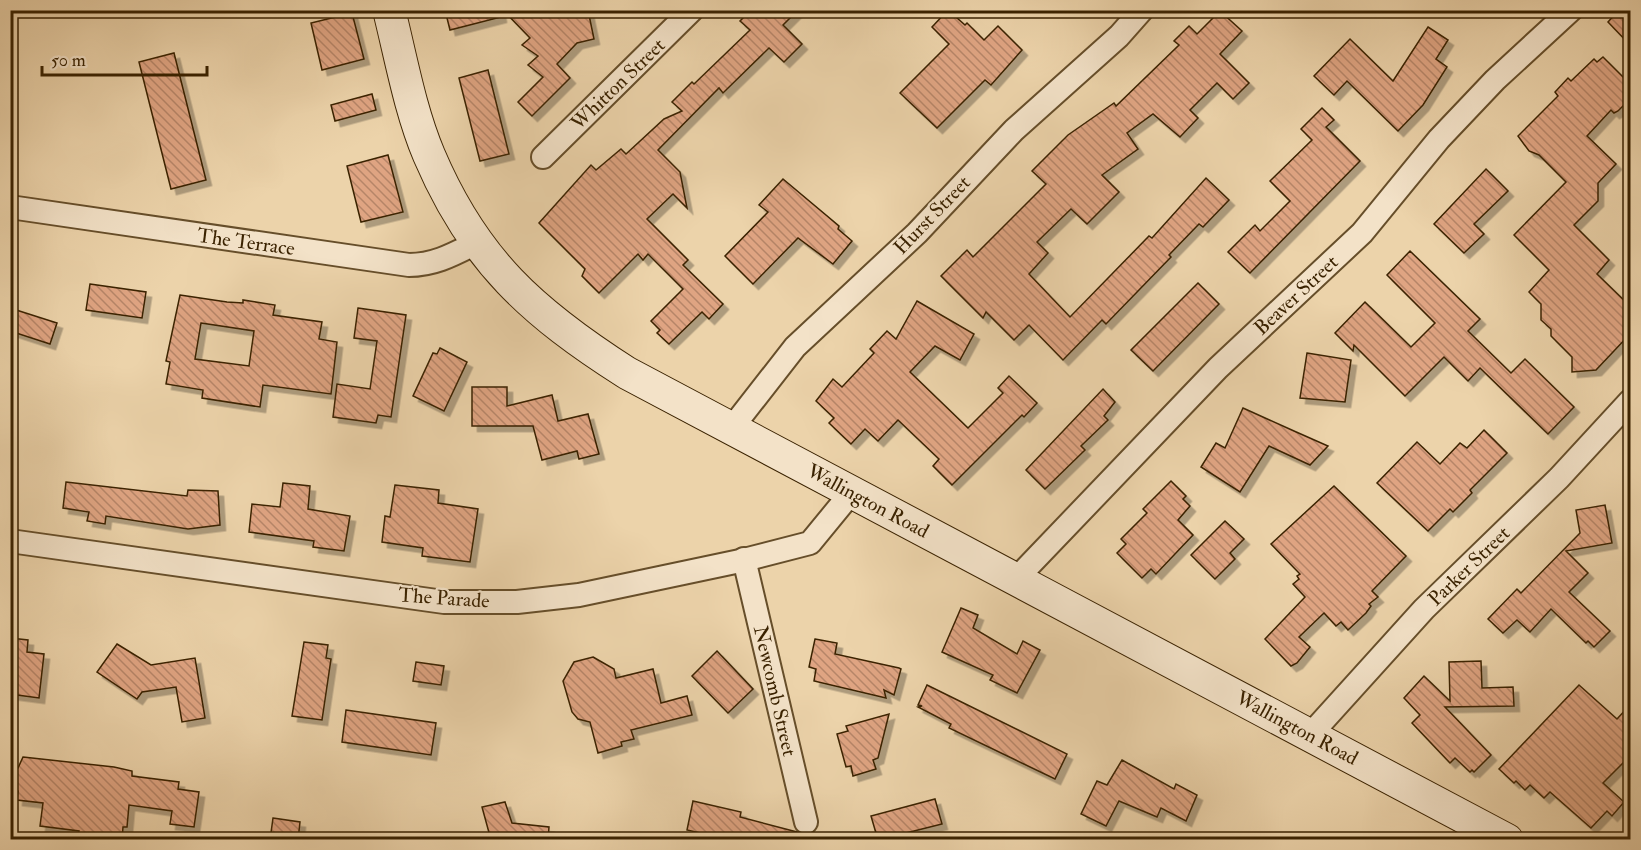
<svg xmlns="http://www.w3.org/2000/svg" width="1641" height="850" font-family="'IM FELL Double Pica',serif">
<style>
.building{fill:url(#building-back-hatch);stroke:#3a2200;stroke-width:1.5;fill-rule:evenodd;filter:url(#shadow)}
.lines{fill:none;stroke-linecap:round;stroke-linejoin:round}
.street-casing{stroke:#664e2a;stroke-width:26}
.secondary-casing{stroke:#3a2200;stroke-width:34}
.street{stroke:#f3e2c8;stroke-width:22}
.secondary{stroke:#f3e2c8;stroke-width:32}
.labels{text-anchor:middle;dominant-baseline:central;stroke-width:4.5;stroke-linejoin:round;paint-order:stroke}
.street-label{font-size:20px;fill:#3a2200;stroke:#f3e2c8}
</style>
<defs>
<pattern id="building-back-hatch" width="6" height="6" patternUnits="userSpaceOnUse" patternTransform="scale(1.5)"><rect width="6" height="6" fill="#dfa482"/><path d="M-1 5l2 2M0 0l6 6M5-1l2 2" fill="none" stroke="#b68568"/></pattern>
<filter id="shadow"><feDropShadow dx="5.5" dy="5.5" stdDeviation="0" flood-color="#0004"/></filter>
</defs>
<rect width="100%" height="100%" fill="#ecd3aa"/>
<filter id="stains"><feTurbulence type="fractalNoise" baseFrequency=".00333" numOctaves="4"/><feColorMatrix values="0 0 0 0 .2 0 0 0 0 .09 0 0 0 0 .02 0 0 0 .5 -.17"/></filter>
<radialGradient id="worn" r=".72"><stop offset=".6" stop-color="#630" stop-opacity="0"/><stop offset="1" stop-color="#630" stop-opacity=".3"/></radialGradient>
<g class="building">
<polygon points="445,10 500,10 501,17 450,30"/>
<polygon points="503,10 588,10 594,39 577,43 557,64 570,78 532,116 518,102 543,77 528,65 538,56 522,45 530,38"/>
<polygon points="751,10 798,10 783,25 802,44 784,62 769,48 723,93 719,88 658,150 680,172 687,208 673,194 647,219 688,260 683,265 723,304 709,319 702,312 669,344 657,333 660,330 651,321 683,289 648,254 643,260 638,254 599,293 582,276 585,269 539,223 591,165 596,170 621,149 626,154 664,119 682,111 672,102 692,82 694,84 750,30 740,21"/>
<polygon points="948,10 965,25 967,23 984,40 998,26 1022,50 991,85 985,80 937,128 900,93 949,44 932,27"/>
<polygon points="1619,10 1630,10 1630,45 1608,22"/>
<polygon points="1220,11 1242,31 1220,54 1249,83 1233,99 1217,83 1190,110 1198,118 1180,137 1153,114 1127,133 1138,149 1102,175 1119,192 1087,224 1071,209 1037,242 1048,253 1029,274 1070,317 1149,236 1152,238 1206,178 1229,200 1203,227 1199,224 1169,255 1171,257 1106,324 1102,320 1063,360 1029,325 1014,340 986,312 983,318 941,276 967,250 973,257 1046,184 1032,171 1068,135 1114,103 1116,106 1179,45 1174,41 1189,26 1197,34"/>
<polygon points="352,13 364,59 322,70 311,23"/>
<polygon points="1428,27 1448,40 1436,59 1447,67 1423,105 1398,131 1347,81 1334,95 1314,76 1350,39 1393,81"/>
<polygon points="174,53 206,180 171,189 139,62"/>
<polygon points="1603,57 1630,84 1630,99 1618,111 1614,113 1611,110 1587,136 1616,164 1598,183 1598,201 1574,225 1609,260 1597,274 1630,306 1630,334 1596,370 1572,372 1572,357 1551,336 1551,329 1541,320 1541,304 1529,292 1549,270 1514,235 1566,182 1539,155 1529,151 1518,136 1558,96 1555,92 1568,78 1571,81 1594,59 1597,62"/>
<polygon points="488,70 509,154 480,161 459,78"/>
<polygon points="372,94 376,110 335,121 331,105"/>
<polygon points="1322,108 1334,120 1326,127 1360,161 1250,273 1228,252 1255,225 1260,231 1290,201 1270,181 1312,140 1301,129"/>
<polygon points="388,155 403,212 361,222 347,166"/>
<polygon points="1486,169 1508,191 1474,224 1484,234 1464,253 1434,224"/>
<polygon points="783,179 839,226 838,229 852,241 833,264 798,238 753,284 725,256 768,212 759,205"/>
<polygon points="1410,251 1480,319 1468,331 1511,373 1525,359 1574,407 1548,434 1480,368 1468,381 1444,357 1405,396 1354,345 1353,351 1335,333 1365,302 1411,347 1435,323 1387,275"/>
<polygon points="1198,283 1219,304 1153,371 1131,350"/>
<polygon points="90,284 146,292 142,318 86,310"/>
<path d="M180 295 227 302 243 303V300L275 305 273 315 322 322 319 339 337 342 331 394 263 385 260 407 202 398 203 390 166 384 170 362 166 361ZM201 323 254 331 249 366 195 359Z"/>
<polygon points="917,301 974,334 960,360 935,346 910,372 968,428 1003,393 998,388 1009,376 1037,403 1024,417 1022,415 952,485 933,466 939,459 898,420 878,441 865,429 851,444 829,423 834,418 816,401 833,379 842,387 874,353 870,349 887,331 896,339"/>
<polygon points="10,308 57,323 50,344 10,331"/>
<polygon points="358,308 406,315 391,417 378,415 376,423 333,417 337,384 370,389 377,341 354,338"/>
<polygon points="440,348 467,362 444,411 413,396 433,353 437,354"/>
<polygon points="1307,353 1351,360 1345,402 1300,398"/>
<polygon points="472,387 507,387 507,406 552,395 558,421 588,414 599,454 579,459 577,451 542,460 533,426 472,426"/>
<polygon points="1103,389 1115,402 1104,416 1108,420 1081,446 1085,450 1045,489 1026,470"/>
<polygon points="1243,408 1294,431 1328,446 1310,465 1269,446 1240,492 1201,467 1216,443 1225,448"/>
<polygon points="1484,430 1507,453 1470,490 1472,493 1453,512 1450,509 1428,531 1377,483 1417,442 1440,464 1460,443 1467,448"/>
<polygon points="1171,481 1186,496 1183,499 1190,506 1178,520 1193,535 1156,574 1151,569 1142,578 1117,553 1126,544 1121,539 1147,513 1143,509"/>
<polygon points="66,482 187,496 188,490 218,491 220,525 188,529 106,516 105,524 87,521 89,512 63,508"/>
<polygon points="283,483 310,486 308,509 350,516 344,551 313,547 314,541 249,532 252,504 280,507"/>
<polygon points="395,485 439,490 438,503 478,509 470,562 422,556 423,548 382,542 385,516 390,517"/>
<polygon points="1334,486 1406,556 1372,591 1378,597 1369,604 1371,606 1366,613 1348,630 1341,622 1336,626 1324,613 1299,637 1310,647 1297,663 1291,666 1265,639 1305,597 1293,584 1299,579 1297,576 1300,574 1271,544"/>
<polygon points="1605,505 1612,543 1566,551 1588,573 1569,592 1610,631 1594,647 1588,641 1586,643 1551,609 1530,632 1517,620 1503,633 1488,619 1517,589 1521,593 1580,533 1576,510"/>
<polygon points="1225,521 1244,539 1230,553 1235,559 1215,579 1191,555"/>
<polygon points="961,608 978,615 973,628 1017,654 1023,641 1040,650 1017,693 990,680 993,675 942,652"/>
<polygon points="10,638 28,640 27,652 44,654 39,698 10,694"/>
<polygon points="815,639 837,643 835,654 899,668 901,669 894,695 884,690 886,698 814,681 816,669 809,667"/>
<polygon points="304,642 328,645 326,658 331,659 322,720 292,716"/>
<polygon points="117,644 151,665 195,658 205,718 182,722 176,687 142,692 137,699 97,672"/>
<polygon points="717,651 753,689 728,713 692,676"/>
<polygon points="593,657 614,669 616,678 653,669 661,703 687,696 692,715 631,730 634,739 621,742 622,746 598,753 590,722 578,719 572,712 563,681 574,662"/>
<polygon points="1481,661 1482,688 1513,687 1514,706 1445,707 1491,755 1474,772 1472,770 1470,772 1455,758 1450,763 1412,723 1420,715 1404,698 1424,676 1450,701 1449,662"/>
<polygon points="416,662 444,666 441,685 413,681"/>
<polygon points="927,685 1067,754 1055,779 949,728 951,724 918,707 922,706 918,705"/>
<polygon points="1579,685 1617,719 1630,705 1630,756 1603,783 1624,802 1612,816 1607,811 1591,828 1550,792 1544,798 1530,785 1525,790 1516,781 1514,783 1499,769"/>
<polygon points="346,710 436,723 431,755 342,742"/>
<polygon points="889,714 878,758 873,760 876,769 853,776 851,766 846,767 837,734 848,731 846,726"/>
<polygon points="23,757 114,767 132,771 132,776 179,782 178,789 199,792 194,827 170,824 172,811 129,805 127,827 123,827 122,840 78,837 79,831 40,826 43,803 17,800 18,791 13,790 15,768 18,768"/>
<polygon points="1122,760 1174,789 1176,784 1197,795 1186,821 1161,808 1157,817 1119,801 1106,826 1081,814 1097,781 1107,785"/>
<polygon points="935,799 942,824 878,840 871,816"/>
<polygon points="693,801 741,812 740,817 797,832 803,835 803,840 731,840 687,830"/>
<polygon points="505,802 512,823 549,827 548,840 491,840 482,807"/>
<polygon points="273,818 300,822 298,840 270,840"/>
</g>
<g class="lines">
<defs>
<g id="street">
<polyline points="543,157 692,10"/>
<path d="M10 207 409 265C435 265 454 254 478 242"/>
<polyline points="731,429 795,347 917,233 1014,130 1119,36 1142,10"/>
<polyline points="10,541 444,602 517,602 579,595 740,561 810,543 851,493"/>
<polyline points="744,559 806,822"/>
<polyline points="1017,578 1218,368 1362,233 1439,139 1495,80 1571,10"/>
<polyline points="1310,735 1424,609 1559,478 1630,401"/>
</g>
<path id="secondary" d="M389 10C401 58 410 110 429 155 474 261 533 313 627 373L1507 840"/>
</defs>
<use href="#street" class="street-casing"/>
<use href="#secondary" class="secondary-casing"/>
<use href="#street" class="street"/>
<use href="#secondary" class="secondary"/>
</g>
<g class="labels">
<g class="street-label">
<text transform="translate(618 84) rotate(-44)">Whitton Street</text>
<text transform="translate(932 215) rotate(-46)">Hurst Street</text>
<text transform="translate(246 242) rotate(8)">The Terrace</text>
<text transform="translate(1296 295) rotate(-43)">Beaver Street</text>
<text transform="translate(868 501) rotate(28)">Wallington Road</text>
<text transform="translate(1469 566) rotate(-44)">Parker Street</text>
<text transform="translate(444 598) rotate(4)">The Parade</text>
<text transform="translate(775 691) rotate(77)">Newcomb Street</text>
<text transform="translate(1297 728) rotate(28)">Wallington Road</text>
</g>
</g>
<rect width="1641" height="850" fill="none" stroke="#ecd3aa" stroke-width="36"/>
<rect x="12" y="12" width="1617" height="826" fill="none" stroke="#3a2200" stroke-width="3"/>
<rect x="18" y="18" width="1605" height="814" fill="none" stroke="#3a2200" stroke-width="1.5"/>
<path d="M42 66v9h165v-9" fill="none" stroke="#3a2200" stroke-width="3"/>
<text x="51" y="66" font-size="18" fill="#3a2200" stroke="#f3e2c8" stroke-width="4.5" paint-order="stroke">50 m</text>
<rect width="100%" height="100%" filter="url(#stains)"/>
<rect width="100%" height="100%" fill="url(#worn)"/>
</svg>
